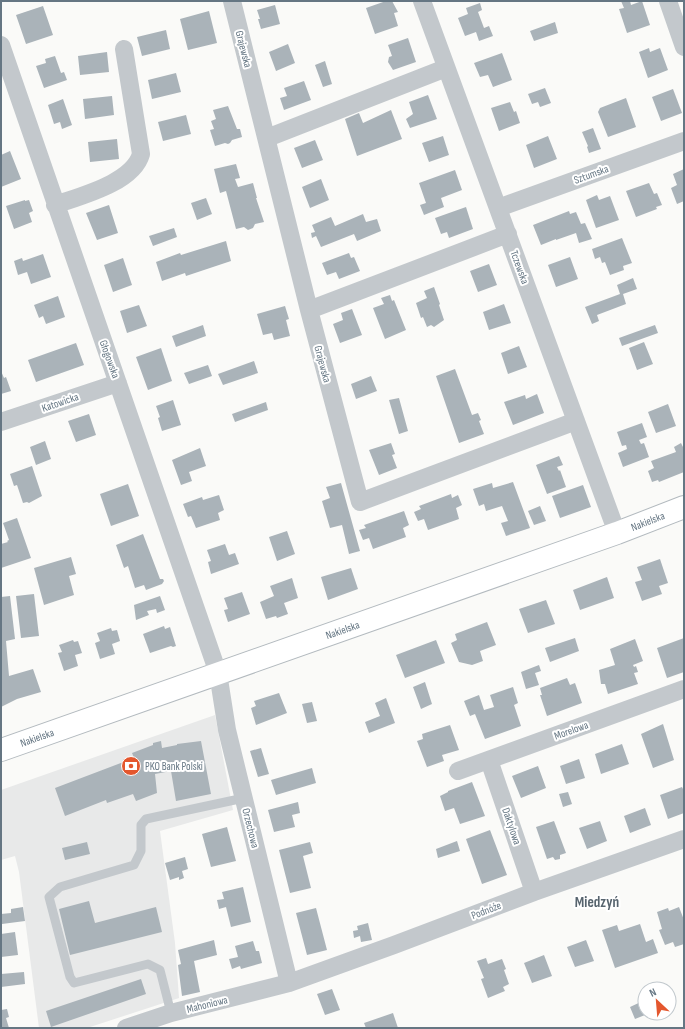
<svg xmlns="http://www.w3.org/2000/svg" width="685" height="1029" font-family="'Sofia Sans Condensed',sans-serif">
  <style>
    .built { fill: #e8e9e9 }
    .building { fill: #aab3b9 }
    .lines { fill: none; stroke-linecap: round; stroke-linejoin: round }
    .secondary-casing { stroke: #b3babf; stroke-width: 24 }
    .lane { stroke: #c3c8cc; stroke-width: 9 }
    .street { stroke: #c3c8cc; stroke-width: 18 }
    .secondary { stroke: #fff; stroke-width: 22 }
    .labels { text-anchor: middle; stroke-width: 4; stroke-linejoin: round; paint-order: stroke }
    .street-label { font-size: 11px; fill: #657683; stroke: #fff }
    .poi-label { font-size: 11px; fill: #657683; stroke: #fff; text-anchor: start }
    .district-label { font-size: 15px; font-weight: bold; fill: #57646e; stroke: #fff }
  </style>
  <rect width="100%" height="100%" fill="#fafaf8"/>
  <path class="built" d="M215,715L233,810L160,831L175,943L179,998L87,1028H39L19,872L15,856L1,860V790Z"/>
  <path class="building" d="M386,1H392L398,12L394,13L398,26L375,34L366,8Z
    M621,1H630L631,5L642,1L650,25L627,33L619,9L624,8Z
    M480,3L482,10L478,12L484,28L489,26L493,36L479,41L476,32L465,36L458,18L468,14L466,8Z
    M275,5L280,24L261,29L258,19H260L257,10Z
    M43,6L53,35L26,44L16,15Z
    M209,11L217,43L188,50L180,19Z
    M555,22L558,33L534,41L530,31Z
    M166,30L170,49L142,56L137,37Z
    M408,38L416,62L393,70L388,62L389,57L392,56L388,45Z
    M288,44L295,63L276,71L269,52Z
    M649,48L650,52L660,48L668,70L648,78L639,52Z
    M107,52L109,72L80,75L78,56Z
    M502,53L512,80L493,87L488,75L480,77L474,63Z
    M55,56L61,73L64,72L67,80L44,88L36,66L46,63L45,59Z
    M325,61L332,84L323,87L315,65Z
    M176,73L181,92L152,99L148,80Z
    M304,81L311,100L284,110L280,98L287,96L284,88Z
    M545,88L551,103L540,107L538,102L532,104L528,94Z
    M673,89L682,113L661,121L652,97Z
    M428,95L437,119L410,128L406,119L413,114L409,102Z
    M112,96L114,115L85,119L83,99Z
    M626,98L636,127L608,137L598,112L600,108Z
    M63,99L72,125L62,129L60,122L54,124L48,105Z
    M510,102L514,112L516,111L520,123L499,131L491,108Z
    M228,106L237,129H240L242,137L232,140L230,143L228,144L225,143L215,146L210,130L214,129L211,121L216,119L213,110Z
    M391,110L402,139L357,156L345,119L359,113L363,123Z
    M186,115L191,134L163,141L158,122Z
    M593,128L601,149L589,153L587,147L588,146L582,132Z
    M443,136L449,155L429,162L422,143Z
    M548,136L557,159L534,168L526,145Z
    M117,139L119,159L90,162L88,142Z
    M315,140L323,160L302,168L294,148Z
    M10,151L21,179L1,187V155Z
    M236,164L240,178L235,179L238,187L253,183L257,198H256L264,222L255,224L253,228L248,230L244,227L236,229L226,191L220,193L214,169Z
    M684,169V201L677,204L671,188L677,185L673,174Z
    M455,170L462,190L441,198L444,207L424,215L420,205L426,203L419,183Z
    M321,179L329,200L310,208L302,187Z
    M649,183L654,194L657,193L662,205L656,207L657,209L636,217L626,191Z
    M597,195L599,200L610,196L619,220L596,228L586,200Z
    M206,198L212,214L197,220L191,203Z
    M25,200V201L29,200L33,211L29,213L32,222L14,229L6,206Z
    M109,205L118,233L97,240L86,213Z
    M466,207L473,229L449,238L447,232L441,234L435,218Z
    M569,211L570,214L576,212L581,224L585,223L592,239L579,243L576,233L556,240V239L541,245L533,225Z
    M363,214L366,222L377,219L381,231L357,241L354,234L321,247L316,236L312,238L311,233L315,232L312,225L331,217L335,226Z
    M174,228L177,237L153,246L149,236Z
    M622,238L632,263L623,266L624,270L610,275L605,262L602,263L600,257L595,259L592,249Z
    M226,241L231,261L186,276L185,273L162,281L156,262L180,253L181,255Z
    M349,253L351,258L354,257L360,271L339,279L336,272L327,275L322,263Z
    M43,254L51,277L31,284L27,272L18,275L14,261L22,258L23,261Z
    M570,257L578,279L556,287L548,265Z
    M123,258L132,285L113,292L104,265Z
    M489,264L497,285L478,292L470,271Z
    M633,278L637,289L623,294L626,304L597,315L599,321L592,324L585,307L620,294L617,285Z
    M434,287L440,304L439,305L444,320L434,327L431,325L427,327L423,317L421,318L416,303L427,298L424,291Z
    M390,295L392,301L394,300L406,330L385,339L373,308L384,304L381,298Z
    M58,296L65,317L46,324L43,316L39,318L34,305Z
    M504,304L511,323L489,330L483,312Z
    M139,305L147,326L127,333L120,311Z
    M285,306L289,319L286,320L290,336L274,340L272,333L263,335L257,314Z
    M352,309L362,335L340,343L333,324L343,320L341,313Z
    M203,325L206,336L176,347L172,336Z
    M655,325L658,333L622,346L619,338Z
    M644,342L653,364L637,370L629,348Z
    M76,343L84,365L36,382L28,360Z
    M519,346L527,367L508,374L501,353Z
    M161,348L172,381L148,390L136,357Z
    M254,361L258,373L223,385L218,374Z
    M208,365L212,376L189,384L184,373Z
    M455,369L472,415L478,413L481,420L479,421L484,434L459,443L436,376Z
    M1,371L4,378L6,377L11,391L1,394Z
    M371,376L377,391L356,399L351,384Z
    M537,394L544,413L513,425L504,402L525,395L526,399Z
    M399,398L408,431L399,434L389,400Z
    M173,400L181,425L162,431L158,418L160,417L156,406Z
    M266,402L268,410L235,422L232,414Z
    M668,404L676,426L656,433L648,412Z
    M89,414L96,435L76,442L68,421Z
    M642,423L647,437L639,440L641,444L644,443L649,457L623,467L618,453L627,449L626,445L622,446L617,432Z
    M45,441L51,459L36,465L30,447Z
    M391,443L395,454L392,455L397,468L379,475L369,450Z
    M681,443L684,449V472L659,482L658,480L652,482L648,471L654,468L651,461L676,452L674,447Z
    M200,448L206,466L189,472L192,481L181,485L172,460Z
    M559,456L563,465L557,467L559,471L560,470L566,487L547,494L536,465Z
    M32,466L42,496L29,503L27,502L23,503L17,485L14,486L10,474Z
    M513,482L530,528L506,536L501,523L508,521L502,506L486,511L484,504L479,506L473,489L492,483L493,488Z
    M341,483L360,551L349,554L342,525L330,528L322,501L330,498L326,487Z
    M128,484L139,516L111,526L100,494Z
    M583,485L591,507L560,518L552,496Z
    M451,494L452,498L458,495L462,505L456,508L459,519L428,530L424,519L418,521L414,512L421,509L419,506Z
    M219,495L224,510L218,513L220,520L196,528L191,516L188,517L183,504L202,497L203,500Z
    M540,506L546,521L534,525L528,511Z
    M404,511L409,525L403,528L406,537L373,549L369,538L363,540L359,530L366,528L364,525Z
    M17,518L31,558L1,568V544L8,542L7,541L9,540L3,523Z
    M287,531L295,554L277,561L269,537Z
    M143,534L160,579H163L164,581L162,584L146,590L144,585L135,588L128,566L124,568L116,545Z
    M225,544L229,555L235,553L239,564L211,574L208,562L211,561L207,550Z
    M71,557L76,574L69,576L74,595L44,605L34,568Z
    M660,559L668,583L659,586L662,594L642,601L635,582L642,580L637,567Z
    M351,568L358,589L328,600L321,577Z
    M607,577L614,598L580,610L573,590Z
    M292,578L298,598L284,603L288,614L277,618L276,616L266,619L260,602L274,596L270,586Z
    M242,592L250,614L228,622L224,610L228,609L224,598Z
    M34,594L39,636L21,638L16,596Z
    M10,596L15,639L6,641L9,676L33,669L41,692L17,699L1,707V597Z
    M160,596L165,610L157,613L156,609L147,611L149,615L136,620L134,605Z
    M546,600L555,624L528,633L519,609Z
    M487,622L496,645L480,651L483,661L472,665L459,662L451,643L457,640L455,634Z
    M164,626L165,629L170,627L176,646L173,647L171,646L150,653L143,634Z
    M111,628L112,631L117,630L120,641L112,644L115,654L100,659L95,643L100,641L97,633Z
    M575,638L579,651L550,662L545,648Z
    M684,638V672L667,678L657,648Z
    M635,639L643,661L633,665L634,667L636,666L638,672L634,673L638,684L608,694L605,684H601L599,670L615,665L610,649Z
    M73,640L74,642L78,641L82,653L75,655L78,666L64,671L58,653L62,652L59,645Z
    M436,640L445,663L405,678L396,655Z
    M539,665L541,671L535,673L539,685L526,689L521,672Z
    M567,678L570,685L575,683L582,703L547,716L540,695H542L540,688Z
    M425,682L432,704L421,709L413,687Z
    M513,687L518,703L514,705L521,726L485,739L475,714L470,716L464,701L479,695L484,710L494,707L490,695Z
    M279,693L287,713L256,725L251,708L256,706L254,701Z
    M386,698L395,723L369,733L365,722L380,716L375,703Z
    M312,702L317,721L307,723L302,704Z
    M663,724L674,760L653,768L641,734Z
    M450,725L459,750L442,755L444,761L427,767L417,741L423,739L422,734Z
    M161,741L162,748L177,745V744L201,741L211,794L176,801L171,771L155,774L157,793L136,801L133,794L107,803L106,800L65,816L55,788L134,758L132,753L153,745V743Z
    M622,744L629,764L601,774L595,754Z
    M261,748L269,774L258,777L250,751Z
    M579,759L585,778L566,784L560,766Z
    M538,766L546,788L521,798L512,776Z
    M312,768L316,783L276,795L271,780Z
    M472,782L485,816L460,824L454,808L445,811L440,796L448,792V791Z
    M682,787L684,791V813L668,819L660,795Z
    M568,792L572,804L563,807L559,794Z
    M298,802L300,813L292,815L295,827L274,832L268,810Z
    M645,808L651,825L630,833L624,816Z
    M554,821L566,853L560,855V859L555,860L553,857L547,859L536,827Z
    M600,821L607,841L587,849L579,828Z
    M227,827L236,861L211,867L202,834Z
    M490,830L507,875L482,884L466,839Z
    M457,841L460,851L438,858L436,849Z
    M87,842L90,854L65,860L62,848Z
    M310,842L313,853L303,856L311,888L290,893L279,850Z
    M185,857L188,869L182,871L184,878L179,880V877L170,880L165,863Z
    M243,887L251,922L231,927L226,907L219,909L217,900L224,899L222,892Z
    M89,901L95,923L156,907L162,932L70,955L59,909Z
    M23,907L25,921L2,924L1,914L11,913V909Z
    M679,907L684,920V944L675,947L673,942L665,945L659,930L662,929L657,912L668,908L669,911Z
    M316,908L327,950L307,955L296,913Z
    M368,923L372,940L361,942L360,936L354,938L353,931L358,930L357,926Z
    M640,924L646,942L653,939L658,953L615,968L602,930L617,925L619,931Z
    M15,932L18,955L1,957V934Z
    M214,940L217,955L194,961L200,992L182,996L178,965L181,964L178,950Z
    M586,940L594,961L575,967L567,947Z
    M253,941L256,951H259L262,963L241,969L240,966L232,969L229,959L238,957L235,946Z
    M544,955L552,976L532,983L524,963Z
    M486,958L488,964L502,959L506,969L504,970L509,984L503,987L505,991L488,998L481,979L484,978L477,961Z
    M24,972L25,984L1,987V974Z
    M141,979L146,994L51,1027L46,1011Z
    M332,989L340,1010L325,1015L317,994Z
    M645,1000V1013H650L635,1019L630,1007Z
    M7,1009L9,1017L6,1018L9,1028H1V1010Z
    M393,1013L398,1028H366L364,1023Z"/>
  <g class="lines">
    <g class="secondary-casing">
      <g id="secondary">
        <path id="s1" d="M1,750L617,533L684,507"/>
      </g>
    </g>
    <path class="lane" d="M171,1013L160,970L148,964L74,983L70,977L49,897L60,887L134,865L141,851V825L146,819L244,798"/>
    <path class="street" d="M232,1L309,310L360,502L576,421
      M422,1L617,533
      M668,1L684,47
      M1,45L218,673L227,730L289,983
      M267,138L446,68
      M55,205C80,196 133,183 141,154L124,49
      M498,208L684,141
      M309,310L508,234
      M1,422L118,383
      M489,760L534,892
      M458,771L684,689
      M126,1028L171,1013L289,983L394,945L534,892L684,839"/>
    <use href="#secondary" class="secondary"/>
  </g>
  <defs>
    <g id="bank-disc" transform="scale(1)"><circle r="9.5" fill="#e4572e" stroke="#fff"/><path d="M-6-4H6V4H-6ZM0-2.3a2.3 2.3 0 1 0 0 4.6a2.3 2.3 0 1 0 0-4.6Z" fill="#fff"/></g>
  </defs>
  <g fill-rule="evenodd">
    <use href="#bank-disc" x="131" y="766"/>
  </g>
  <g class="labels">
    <g class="street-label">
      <text transform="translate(244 49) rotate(76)" y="4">Grajewska</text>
      <text transform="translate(591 174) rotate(-20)" y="4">Sztumska</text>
      <text transform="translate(520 267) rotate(70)" y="4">Tczewska</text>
      <text transform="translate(110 359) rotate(70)" y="4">Głogowska</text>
      <text transform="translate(323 364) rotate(75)" y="4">Grajewska</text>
      <text transform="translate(60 402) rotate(-19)" y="4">Katowicka</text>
      <text dy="4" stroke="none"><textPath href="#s1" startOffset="686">Nakielska</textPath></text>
      <text dy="4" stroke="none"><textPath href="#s1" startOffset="362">Nakielska</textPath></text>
      <text transform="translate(571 730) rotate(-20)" y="4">Morelowa</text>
      <text dy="4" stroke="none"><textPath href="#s1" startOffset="38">Nakielska</textPath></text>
      <text transform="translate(512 826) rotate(71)" y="4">Daktylowa</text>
      <text transform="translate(251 828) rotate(76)" y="4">Orzechowa</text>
      <text transform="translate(486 910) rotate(-21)" y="4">Podnóże</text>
      <text transform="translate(207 1004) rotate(-14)" y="4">Mahoniowa</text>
    </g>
    <g class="poi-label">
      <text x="145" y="770">PKO Bank Polski</text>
    </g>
    <g class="district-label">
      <text x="597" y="907">Miedzyń</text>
    </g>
  </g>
  <rect width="685" height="1029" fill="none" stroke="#657683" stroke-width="4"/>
  <g transform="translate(657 1001) rotate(334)"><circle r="19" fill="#ffffff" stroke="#c1c8cd"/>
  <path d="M0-3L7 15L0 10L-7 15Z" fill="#e4572e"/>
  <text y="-6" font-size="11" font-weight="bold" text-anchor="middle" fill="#657683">N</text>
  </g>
</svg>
